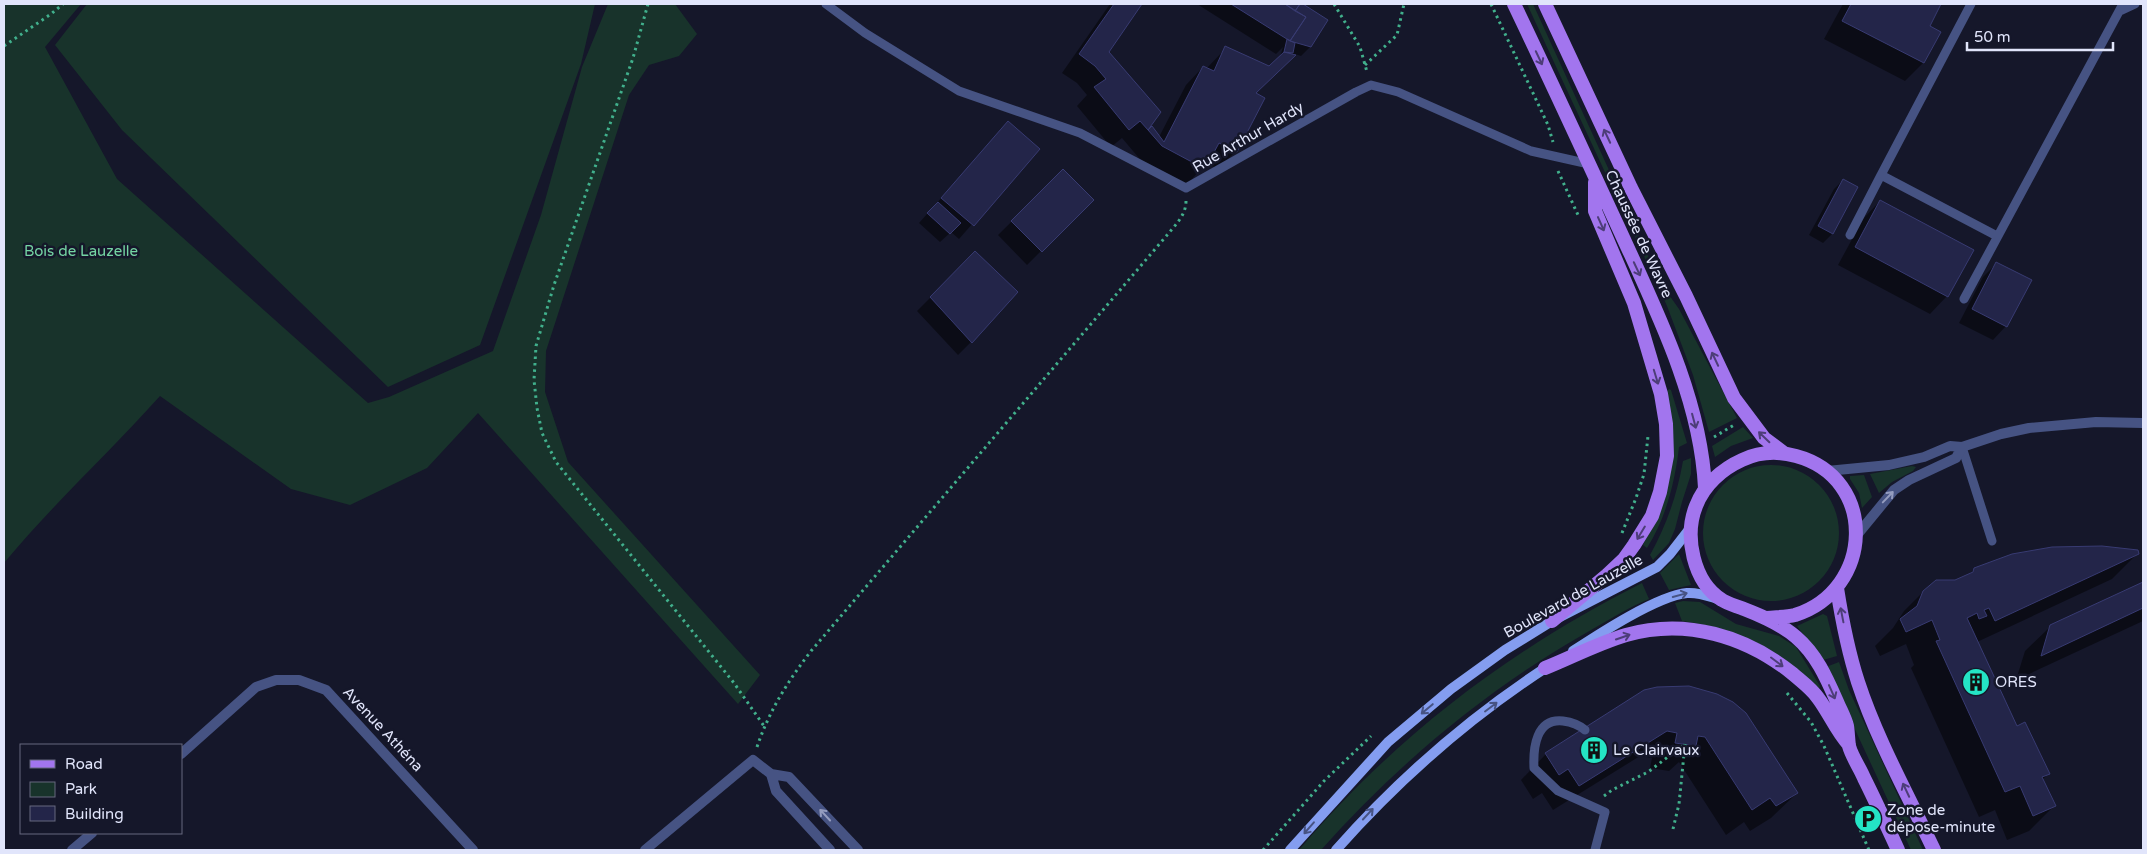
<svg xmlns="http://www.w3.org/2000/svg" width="2147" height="854" font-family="'Varela Round',sans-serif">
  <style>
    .green { fill: #18332b }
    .shadow { fill: #0007 }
    .building { fill: #232549; stroke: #383b72 }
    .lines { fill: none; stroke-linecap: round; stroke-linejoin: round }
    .path { stroke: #41b08c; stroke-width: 3; stroke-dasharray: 2.5 4; stroke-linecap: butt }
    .service { stroke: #465383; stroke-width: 9 }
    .minor { stroke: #465383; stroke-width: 10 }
    .secondary { stroke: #849df0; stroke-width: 10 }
    .primary { stroke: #a275ee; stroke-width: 14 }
    .oneway { stroke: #4d3d78 }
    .oneway2 { stroke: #949cbf }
    .oneway3 { stroke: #475383 }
    .labels { text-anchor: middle; stroke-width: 5; stroke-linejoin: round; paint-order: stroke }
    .street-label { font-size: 15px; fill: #e1e5fb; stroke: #15172a }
    .park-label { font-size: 15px; fill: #74d4a3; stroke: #15172a }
    .poi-label { font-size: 15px; fill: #e1e5fb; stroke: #15172a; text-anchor: start }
  </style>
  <rect width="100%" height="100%" fill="#15172a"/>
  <path class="green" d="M4,4H81L45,47L117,179L368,403L389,397L493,351L541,215L582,67L608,4H675L697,34L679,56L649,65L629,95L546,351L545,392L568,462L760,675L738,704L478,413L427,468L350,505L291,489L160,396C109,453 53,504 4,563Z
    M87,4H595L581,64L480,345L388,387L122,130L55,45Z
    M1527,4H1533L1652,264L1667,292L1679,309L1737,418L1709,432L1693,375L1667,306Z
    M1669,389L1671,390L1687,443L1679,447C1675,482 1666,518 1647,548L1643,545L1661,506L1666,392Z
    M1743,427L1753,438L1731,446L1715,457L1712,446Z
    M1691,458V474L1682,502L1675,529L1669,543L1653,560L1650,555C1667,524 1677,495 1683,461Z
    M1703 533a68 68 0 1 1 136 0a68 68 0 1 1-136 0Z
    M1912,466L1916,467L1913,471L1892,482L1879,493L1870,474Z
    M1864,475L1872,497L1862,508L1859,493L1850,479V476Z
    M1679,554L1691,585L1669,590L1660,573Z
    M1642,583L1649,599C1625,609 1602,624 1579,637C1482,693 1396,766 1321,850H1299C1396,736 1508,651 1642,583Z
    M1683,601L1700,602L1736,624L1779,636L1796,647L1820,686L1819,689C1806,679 1796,667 1783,658C1753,637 1718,626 1682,621L1675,603Z
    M1823,614L1827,616L1837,656L1823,660L1797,626Z
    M1839,662L1849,690L1923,850H1911L1826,667Z"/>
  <path class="shadow" d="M1110,4H1141L1107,52L1150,125L1159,137L1186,85L1203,67L1206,69L1226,48L1269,68L1280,57L1283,47L1276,54L1197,4H1301L1326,21L1310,47L1301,56L1295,54L1254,94L1236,151L1218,169L1206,163L1186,186L1144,164L1122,138L1111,147L1077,106L1087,95L1077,83L1062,73Z
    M1843,4H1940L1928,27L1939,32L1923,63L1905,81L1824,39Z
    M1008,123L1038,149L959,239L951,232L940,242L919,223Z
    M1063,171L1092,200L1027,265L998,235Z
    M1843,180L1832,234L1823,243L1809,235L1834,189Z
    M1880,201L1947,296L1930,314L1838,265L1863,219Z
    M975,253L971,342L958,355L917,311Z
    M1997,263L2006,326L1993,340L1959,323L1983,277Z
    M2138,553L2112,579L1977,642L2017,728L2048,774L2042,780L2054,806L2029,831L2007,840L1995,810L1979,817L1911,668L1914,665L1906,644L1880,656L1875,646L1893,628L1904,611L1930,585L1936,582L1956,581L1968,575L1975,569Z
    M2143,584V621L2016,680L2025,651L2051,626Z
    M1674,687L1704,690L1717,695L1797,793L1771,818L1750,831L1744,822L1726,835L1679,762L1669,771L1650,768L1652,758L1640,756L1553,810L1542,793L1533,799L1521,780L1546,754Z"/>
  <path class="building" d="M1114,4H1142L1109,52L1161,112L1148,130L1140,121L1129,130L1094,87L1106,79L1095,66L1079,54Z
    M1231,4H1285L1306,17L1290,41Z
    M1285,4H1300L1295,11Z
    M1300,4H1303L1328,20L1311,47L1290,41L1306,17L1295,11Z
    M1851,4H1941L1930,26L1941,32L1924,63L1842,21Z
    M1287,39L1295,43L1293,53L1284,52Z
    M1225,46L1269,66L1284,52L1296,55L1256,93L1265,98L1237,152L1219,143L1205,169L1162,146L1148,130L1152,126L1164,142L1203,66L1214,71Z
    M1008,121L1040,149L974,226L941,198Z
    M1063,169L1094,200L1042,252L1011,221Z
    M1843,179L1858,187L1833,234L1818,226Z
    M1880,200L1974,250L1948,297L1855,247Z
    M938,202L961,223L950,234L927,213Z
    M975,251L1018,292L972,343L930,297Z
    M1996,262L2032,280L2007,327L1972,309Z
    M2102,546L2138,550L2139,554L1995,621L1989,608L1984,610L1987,616L1979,619L1977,613L1967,618L2017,726L2025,722L2050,774L2042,777L2056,806L2033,816L2020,786L2005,792L1936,641L1940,640L1932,620L1906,632L1900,619L1917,606L1923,591L1936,580H1955L1973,572L1974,568L2012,554L2052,547Z
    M2143,582V608L2041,656L2050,625Z
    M1689,686L1717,694L1733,702L1746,713L1798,793L1776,806L1770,798L1752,810L1705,737L1698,736L1696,746L1675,743L1677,733L1667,731L1579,786L1568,769L1559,775L1545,753L1644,690L1657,687Z"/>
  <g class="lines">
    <path class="path" d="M648,4L633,58L554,285L536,346L534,380L537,408L542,433L556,462L734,683L764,726
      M1334,4L1360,47L1367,72
      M1491,4L1548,125L1553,142
      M4,46L51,14L63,4
      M1365,65L1397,35L1404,4
      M1558,171L1578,215
      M1714,437L1734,425
      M1622,533L1636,498L1644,474L1648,436
      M1787,693L1811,722L1824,746L1869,850
      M757,747C769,711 788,681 811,651L1168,234C1176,224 1186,215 1186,201
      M1604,796L1612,790L1648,772L1685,744
      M1673,829L1679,804L1685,744
      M1263,850L1324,781L1371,736"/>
    <path class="service" d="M826,4L865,33L959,91L1080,133L1186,188L1356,92L1371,85L1398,92L1531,151L1589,164
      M1971,4L1881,175L1997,236
      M2120,11L2135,4
      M1850,235L1881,175
      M1964,299L2123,4
      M1962,447L1992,541
      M1585,730C1578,724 1571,722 1563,721C1536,718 1533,748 1534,768L1558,791L1605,812L1595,850"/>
    <path class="minor" d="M1827,471L1889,465L1924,457L1950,446L1962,447L2001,434L2029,428L2096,422L2143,423
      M1857,535L1894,490L1909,480L1956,458L1962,447
      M181,754L256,687L276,680H299L326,690L473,850
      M771,774L776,791L830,850
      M72,850L92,833
      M645,850L753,760L771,774L789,777L858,850"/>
    <path class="secondary" d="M1573,651C1599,634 1657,596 1687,593C1698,592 1708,596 1718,599
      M1290,850L1388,742L1451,689L1505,650L1552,621L1657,567L1670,554L1691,527
      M1336,850C1398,780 1471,716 1550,665"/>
    <path class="primary" d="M1514,4C1550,79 1585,155 1620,231C1656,310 1701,399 1705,488
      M1545,4L1631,188L1686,296L1734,398L1764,438L1784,453
      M1837,588C1842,620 1848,651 1858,682C1877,740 1908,795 1934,850
      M1767,618C1776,617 1787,617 1795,615C1874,590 1878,478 1796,456C1778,451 1759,452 1742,460C1722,469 1704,485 1696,506C1684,536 1693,582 1722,600C1728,604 1737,606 1744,609C1762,616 1781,624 1796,637C1817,655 1827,679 1838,704C1841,711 1845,718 1847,726C1848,732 1848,739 1849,746C1852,757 1860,768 1864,778C1876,802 1887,826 1898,850
      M1552,621L1607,575L1624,559L1634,545L1652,516L1660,492L1667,456L1666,424L1661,394L1634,303L1595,211V182
      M1545,668C1572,657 1599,643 1626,635C1686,618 1746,636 1793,674C1801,681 1812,689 1818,698C1830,714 1835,729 1849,745"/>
  </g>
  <defs><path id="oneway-shaft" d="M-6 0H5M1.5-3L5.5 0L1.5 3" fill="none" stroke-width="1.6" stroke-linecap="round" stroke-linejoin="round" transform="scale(1.25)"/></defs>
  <g class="oneway">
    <use href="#oneway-shaft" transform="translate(1539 58) rotate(65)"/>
    <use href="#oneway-shaft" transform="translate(1607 136) rotate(-115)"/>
    <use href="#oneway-shaft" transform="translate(1601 224) rotate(66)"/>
    <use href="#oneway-shaft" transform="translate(1637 269) rotate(65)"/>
    <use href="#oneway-shaft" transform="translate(1715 359) rotate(-115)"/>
    <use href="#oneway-shaft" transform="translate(1656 377) rotate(73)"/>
    <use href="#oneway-shaft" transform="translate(1694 421) rotate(75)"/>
    <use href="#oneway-shaft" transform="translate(1764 437) rotate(-136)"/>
    <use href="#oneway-shaft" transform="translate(1641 533) rotate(121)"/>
    <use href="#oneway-shaft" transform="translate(1842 615) rotate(-101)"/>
    <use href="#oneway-shaft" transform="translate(1623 637) rotate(-19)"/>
    <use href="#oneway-shaft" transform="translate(1777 662) rotate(37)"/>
    <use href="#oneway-shaft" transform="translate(1832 692) rotate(66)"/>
    <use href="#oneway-shaft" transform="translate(1906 790) rotate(-115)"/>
  </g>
  <g class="oneway2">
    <use href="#oneway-shaft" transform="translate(1888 497) rotate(-46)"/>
    <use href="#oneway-shaft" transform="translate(825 815) rotate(-133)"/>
  </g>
  <g class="oneway3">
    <use href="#oneway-shaft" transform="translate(1680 595) rotate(-15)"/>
    <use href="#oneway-shaft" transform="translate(1491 707) rotate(-37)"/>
    <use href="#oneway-shaft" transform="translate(1427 709) rotate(140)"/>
    <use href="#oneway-shaft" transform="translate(1368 814) rotate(-47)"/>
    <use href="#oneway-shaft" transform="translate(1309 828) rotate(131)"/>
  </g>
  <defs>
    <g id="building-disc" transform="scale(1.4375)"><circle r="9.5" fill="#24e4c5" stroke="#15172a"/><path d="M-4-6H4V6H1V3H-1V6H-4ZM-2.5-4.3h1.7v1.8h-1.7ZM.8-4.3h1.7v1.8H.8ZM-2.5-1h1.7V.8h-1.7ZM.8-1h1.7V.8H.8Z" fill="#111"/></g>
    <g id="parking-disc" transform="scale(1.4375)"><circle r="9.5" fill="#24e4c5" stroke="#15172a"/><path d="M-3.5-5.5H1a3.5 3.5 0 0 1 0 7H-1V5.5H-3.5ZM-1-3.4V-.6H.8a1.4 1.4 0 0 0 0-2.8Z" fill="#111"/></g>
  </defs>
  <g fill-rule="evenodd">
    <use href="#building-disc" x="1976" y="682"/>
    <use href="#building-disc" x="1594" y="750"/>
    <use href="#parking-disc" x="1868" y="819"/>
  </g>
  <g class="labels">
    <g class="street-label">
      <text transform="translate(1248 137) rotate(-30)" y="5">Rue Arthur Hardy</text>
      <text transform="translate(1639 234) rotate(65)" y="5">Chaussée de Wavre</text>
      <text transform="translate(1573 596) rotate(-29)" y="5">Boulevard de Lauzelle</text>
      <text transform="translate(383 729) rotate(47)" y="5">Avenue Athéna</text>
    </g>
    <g class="park-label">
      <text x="81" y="256">Bois de Lauzelle</text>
    </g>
    <g class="poi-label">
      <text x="1995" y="687">ORES</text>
      <text x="1613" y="755">Le Clairvaux</text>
      <text x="1887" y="815">Zone de<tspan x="1887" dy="17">dépose-minute</tspan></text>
    </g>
  </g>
  <rect width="2147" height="854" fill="none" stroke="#e1e5fb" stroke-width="10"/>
  <rect x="20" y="744" width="162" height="90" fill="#15172a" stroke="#67697e"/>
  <rect x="30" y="760" width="25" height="8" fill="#a275ee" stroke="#67697e"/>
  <text x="65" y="769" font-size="15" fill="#e1e5fb">Road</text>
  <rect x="30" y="782" width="25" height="15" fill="#18332b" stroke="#67697e"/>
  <text x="65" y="794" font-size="15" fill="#e1e5fb">Park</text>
  <rect x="30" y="806" width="25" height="15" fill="#232549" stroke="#67697e"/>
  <text x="65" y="819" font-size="15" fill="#e1e5fb">Building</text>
  <path d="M1967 42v8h146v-8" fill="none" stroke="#e1e5fb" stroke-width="2.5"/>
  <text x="1974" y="42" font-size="15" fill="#e1e5fb" stroke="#15172a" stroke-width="4" paint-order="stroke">50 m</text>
</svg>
